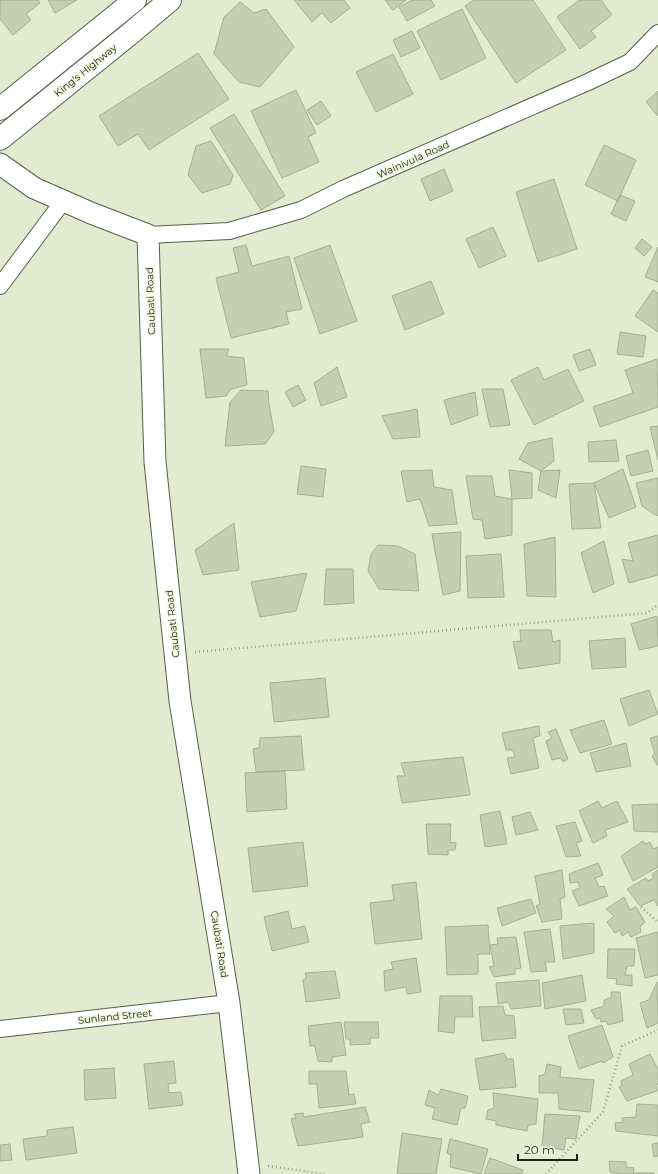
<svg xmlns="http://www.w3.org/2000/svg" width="658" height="1174" font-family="Montserrat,sans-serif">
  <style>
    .building { fill: #c6cdb4; stroke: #a6ad94 }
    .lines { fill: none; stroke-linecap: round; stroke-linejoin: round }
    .minor-casing { stroke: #595f49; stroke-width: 18 }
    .tertiary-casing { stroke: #595f49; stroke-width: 23 }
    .trunk-casing { stroke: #595f49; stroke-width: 24 }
    .path { stroke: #989e8b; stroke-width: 2.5; stroke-dasharray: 1 3; stroke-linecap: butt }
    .minor { stroke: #fff; stroke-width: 16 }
    .tertiary { stroke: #fff; stroke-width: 21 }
    .trunk { stroke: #fff; stroke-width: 22 }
    .labels { text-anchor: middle; stroke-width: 3; stroke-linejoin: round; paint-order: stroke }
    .street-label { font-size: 10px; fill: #1d1f16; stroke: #eff7dd }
  </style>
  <rect width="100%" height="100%" fill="#e2ead0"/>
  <path class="building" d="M0,0H38L40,3L26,14L31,20L13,35L0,19Z
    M48,0H77L55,13Z
    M294,0H344L350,8L331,23L322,13L312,22Z
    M385,0H406L393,10Z
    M412,0H431L435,6L407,21L399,7Z
    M474,0H533L566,50L516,83L465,6Z
    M579,0H601L612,15L591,31L596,37L580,49L557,17Z
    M240,2L254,13L266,9L294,47L260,87L239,82L214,54L224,17Z
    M462,9L486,58L441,80L417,31Z
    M412,31L420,48L401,57L393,40Z
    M198,53L229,99L149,150L138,134L118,146L99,116Z
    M393,54L413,94L376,112L356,72Z
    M296,90L316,133L308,137L319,162L282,178L251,111Z
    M658,91V116L646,102Z
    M321,101L331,116L317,125L307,110Z
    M234,114L285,196L261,210L210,128Z
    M211,141L233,175L230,184L202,193L188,175L196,146Z
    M604,145L636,160L618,201L585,185Z
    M444,169L453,191L430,201L421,179Z
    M554,179L577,249L538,262L516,192Z
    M620,195L635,201L626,221L611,214Z
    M493,227L506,256L479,268L466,239Z
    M642,239L652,247L644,256L635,248Z
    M246,245L252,266L289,256L302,309L286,312L289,324L231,338L216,278L239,272L233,248Z
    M330,245L357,321L320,334L294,258Z
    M658,247V282L645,277Z
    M431,281L444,314L405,330L392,296Z
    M653,290L658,293V332L635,316Z
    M620,332L646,336L643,357L617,354Z
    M200,349H229L226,356L244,358L247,385L231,389L226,396L206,398Z
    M590,349L596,365L579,371L573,355Z
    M657,359L658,407L600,427L593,407L633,393L625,370Z
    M337,367L347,397L321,406L314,383Z
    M538,367L544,380L568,369L584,401L534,425L511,380Z
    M298,385L306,400L293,407L285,392Z
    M482,389H503L510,425L490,427Z
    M241,390L268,391L269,404L274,432L265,444L225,446L230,402Z
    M475,392L478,415L451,425L444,400Z
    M417,409L420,437L393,439L382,416Z
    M658,426V460L650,427Z
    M552,438L554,461L541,471L519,459L528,443Z
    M616,440L619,461L589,462L588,442Z
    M648,450L653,471L631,476L626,456Z
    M301,466L326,469L323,497L297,494Z
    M623,469L636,507L609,518L594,483Z
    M432,470L434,487L452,490L457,524L429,526L420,499L407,502L401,471Z
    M509,470L532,473V498L512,499Z
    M560,470L556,498L538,490L541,471Z
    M466,476H492L495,496L512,499V535L485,539L482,520L473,519Z
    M658,478V515L657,516L642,506L636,483Z
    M594,483L601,528L572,529L569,484Z
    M234,523L239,570L203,575L195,550Z
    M461,532L460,591L443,595L432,534Z
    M658,535V575L629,583L622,559L633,561L628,543Z
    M555,537L556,597L527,596L524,544Z
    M604,541L614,584L593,593L581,553Z
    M378,545L398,546L415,554L419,591L379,589L368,571L371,554Z
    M501,554L504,597L468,598L466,556Z
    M326,569H353L354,603L324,605Z
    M307,573L296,611L260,617L251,582Z
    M657,616L658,646L639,650L631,624Z
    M520,630H551L553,642L560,640V663L519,669L513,642L521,641Z
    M625,638L626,667L592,669L589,641Z
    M325,678L329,717L274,722L270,683Z
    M649,690L658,714L629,726L620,699Z
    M604,720L612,744L580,753L570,730Z
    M539,726L540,736L533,738L539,768L511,774L507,758L515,757L513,750H506L502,733Z
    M556,729L568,759L563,762L561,758L552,760L546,741L552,738L548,732Z
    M301,736L304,770L256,772L253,749L259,748L260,738Z
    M658,736V765H657L652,756L655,754L650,738Z
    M626,743L631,766L596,772L590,753Z
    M463,757L470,795L402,803L397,776H405L401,763Z
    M285,771L287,809L247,812L245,773Z
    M598,801L602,808L617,801L628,822L605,830L607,836L593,843L579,811Z
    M658,804V832L634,831L632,805Z
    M500,811L507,844L485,847L480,815Z
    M530,812L538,830L516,835L512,817Z
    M575,822L582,841L576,843L581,856L566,857L556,826Z
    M426,824H451L450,842L456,843L455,850H448V855L428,854Z
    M643,841L645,844L650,842L653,849L658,847V867L633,881L621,856Z
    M303,842L308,886L253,892L248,848Z
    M598,863L603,875L595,878L599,887L604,886L608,896L579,906L572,891L580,888L578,882L570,883L569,874Z
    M562,870L565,897L560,899L562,919L542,922L536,906L540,904L535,876Z
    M658,870V906L654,900L640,906L627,889L646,878L648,881L654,878L652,874Z
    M416,882L422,939L375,944L370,903L394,900L392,885Z
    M624,897L630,910L636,907L645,922L640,927L641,932L631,937L628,932L622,936L620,930L615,933L607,922L614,916L606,909Z
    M531,899L536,913L502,926L497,908Z
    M288,911L292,929L305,926L309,942L272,951L264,917Z
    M594,923V953L563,959L560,926Z
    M488,925L490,954H478V974L447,975L445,927Z
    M550,929L555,962H545L547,971L531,972L524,932Z
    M658,932V975L645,978L636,938Z
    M516,937L521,968L515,969V974L494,977L489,967L494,966L490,945L498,944L497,938Z
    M608,949H635L634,966H627L625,975H632V986L616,984L617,979L607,978Z
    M416,958L421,992L407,994L406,987L385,991L384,971L393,969L391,962Z
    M335,971L340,998L306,1002L303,980L306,978L305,973Z
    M582,975L586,1001L545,1009L542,983Z
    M539,980L541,1006L511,1009L508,1002L498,1004L496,983Z
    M657,982L658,1023L647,1028L640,1003L649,1000Z
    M611,992H620L623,1021L608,1025L606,1021L601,1022L600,1018L596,1019L591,1010L604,1006V1000L612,997Z
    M440,996H472L473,1017H455L454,1033L438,1031Z
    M503,1006L505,1015L514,1016L516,1038L482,1041L479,1007Z
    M563,1009H581L584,1023L566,1025Z
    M341,1022L346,1055L332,1057V1062L318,1061L315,1046H310L308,1026Z
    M344,1022H378L379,1038H370V1044L350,1045V1039H346Z
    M602,1025L613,1057L603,1063L602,1061L579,1069L568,1036Z
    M504,1053L507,1059H513L516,1087L480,1090L475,1059Z
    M650,1054L658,1069V1084L656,1085L657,1091L627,1101L619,1087L622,1085L621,1081L633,1075L629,1064Z
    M174,1061L176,1083L168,1084L169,1093L181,1092L183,1105L149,1109L144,1064Z
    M547,1064L561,1067L560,1077L594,1080L590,1112L559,1109L558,1093H539V1076L545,1074Z
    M114,1068L116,1098L85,1100L84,1070Z
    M309,1071H346L349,1095L354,1094L356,1104L319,1108L317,1084H309Z
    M441,1089L468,1096L465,1108H461L457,1125L432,1119L435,1108L425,1105L429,1090L438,1095Z
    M493,1093L538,1099L536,1124L528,1125L527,1131L496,1125V1121L486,1119L488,1110L494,1108Z
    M637,1104L658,1105V1136L616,1131L615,1123L623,1122L622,1118L636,1117Z
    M365,1107L370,1122L361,1124L363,1137L298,1146L291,1119L296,1118L294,1114L303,1113L304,1117Z
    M545,1114L580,1116L576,1139L566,1138L564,1150L542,1146Z
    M73,1127L77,1153L26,1160L23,1139L47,1136V1130Z
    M402,1133L442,1139L436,1174H397Z
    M450,1139L488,1149L481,1174L450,1167L451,1155L447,1153Z
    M658,1143V1156L654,1157L652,1144Z
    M10,1144L12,1160L0,1161V1145Z
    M490,1158L523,1170L522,1174H484Z
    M609,1161L626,1162V1167L634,1168L633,1173H654V1174H617V1173L610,1172Z"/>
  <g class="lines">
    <g class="minor-casing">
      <path id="minor" d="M148,235L229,231L301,210L343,189L588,82L630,62L658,33
        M0,286L64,200
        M0,1029L229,1003"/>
    </g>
    <g class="tertiary-casing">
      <path id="tertiary" d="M0,164L34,188L91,213L148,235L155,462L180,701L229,1003L249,1174"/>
    </g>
    <g class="trunk-casing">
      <path id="trunk" d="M0,109L135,0
        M0,139L131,33L170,0"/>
    </g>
    <path class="path" d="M195,652L647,613L658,605
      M641,907L658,922
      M268,1166L325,1174
      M546,1174L603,1112L622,1046L658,1030"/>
    <use href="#minor" class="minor"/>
    <use href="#tertiary" class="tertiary"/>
    <use href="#trunk" class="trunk"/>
  </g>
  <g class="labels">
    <g class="street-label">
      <text transform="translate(85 70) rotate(-39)" y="4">King's Highway</text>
      <text transform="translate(413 159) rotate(-24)" y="4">Wainivula Road</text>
      <text transform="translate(150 301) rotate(-92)" y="4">Caubati Road</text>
      <text transform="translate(172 624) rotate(-96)" y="4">Caubati Road</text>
      <text transform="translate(220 944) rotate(81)" y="4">Caubati Road</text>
      <text transform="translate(115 1016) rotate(-6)" y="4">Sunland Street</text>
    </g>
  </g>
  <path d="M518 1154v6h59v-6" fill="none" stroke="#1d1f16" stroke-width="2"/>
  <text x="524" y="1154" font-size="12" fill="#1d1f16" stroke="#eff7dd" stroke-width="3" paint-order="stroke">20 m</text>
</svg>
